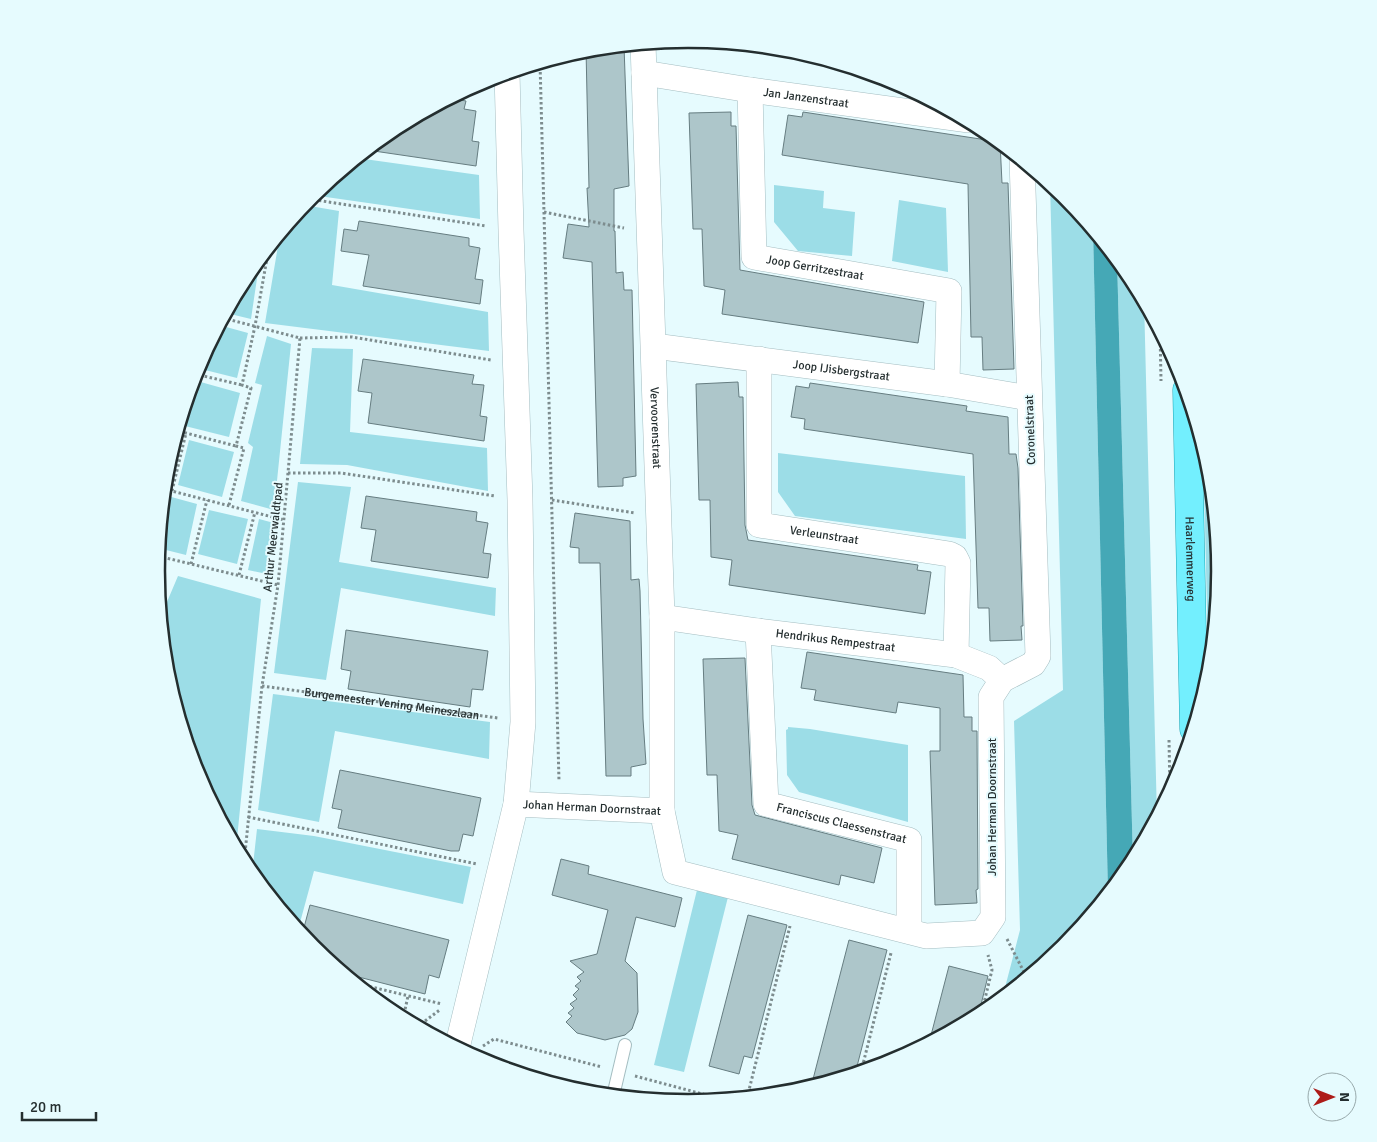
<svg xmlns="http://www.w3.org/2000/svg" width="1377" height="1142" font-family="Signika,sans-serif">
  <style>
    .green { fill: #9cdde7 }
    .water { fill: #45a8b6 }
    .building { fill: #adc6ca; stroke: #667d81 }
    .lines { fill: none; stroke-linecap: round; stroke-linejoin: round }
    .service-casing { stroke: #a4bdc1; stroke-width: 14 }
    .minor-casing { stroke: #a4bdc1; stroke-width: 26 }
    .primary-casing { stroke: #1aa5b5; stroke-width: 29 }
    .path { stroke: #7d8c8e; stroke-width: 3; stroke-dasharray: 2.5 2.5; stroke-linecap: butt }
    .service { stroke: #fff; stroke-width: 12 }
    .minor { stroke: #fff; stroke-width: 25 }
    .primary { stroke: #73effe; stroke-width: 28 }
    .labels { text-anchor: middle; stroke-width: 4; stroke-linejoin: round; paint-order: stroke }
    .street-label { font-size: 12px; fill: #242e2f; stroke: #e6fbfe }
    .rim { fill: none; stroke: #242e2f; stroke-width: 2.5 }
  </style>
  <rect width="100%" height="100%" fill="#e6fbfe"/>
  <path class="green" d="M357,158L479,175L480,219L312,195Z
    M1050,183L1065,195L1093,229L1108,894L1065,948L1002,999L1020,930L1014,721L1063,690Z
    M774,185L824,191L823,208L855,212L852,256L798,251L774,222Z
    M899,200L946,208L948,272L892,261Z
    M304,205L339,211L332,285L488,312L489,351L265,323L280,234Z
    M260,258L251,319L226,313L246,275Z
    M1117,258L1131,276L1144,299L1157,818L1133,862Z
    M219,325L248,333L237,378L197,368Z
    M267,336L291,344L274,510L241,501L253,447L248,443L262,385L255,383Z
    M312,348L353,349L350,432L487,448L488,491L347,465L300,464Z
    M197,381L240,393L229,437L185,426Z
    M189,440L234,452L222,497L178,485Z
    M1203,443L1211,467L1221,571L1211,673L1208,652Z
    M778,453L965,476L966,539L795,516L778,492Z
    M298,482L351,487L339,562L496,588L495,616L341,588L326,680L274,673Z
    M164,495L197,504L186,555L158,548Z
    M209,510L248,519L237,564L198,554Z
    M259,519L274,523L267,574L248,570Z
    M178,576L261,599L236,849L197,774L166,675L161,616Z
    M273,694L490,722L489,759L335,731L319,822L258,810Z
    M788,727L810,729L908,745V822L799,792L787,775L786,730L788,729Z
    M257,829L314,836L471,867L463,904L314,871L298,930L252,874Z
    M697,890L728,897L684,1072L654,1065Z"/>
  <path class="water" d="M1093,229L1117,258L1133,862L1108,894Z"/>
  <path class="building" d="M624,46L629,186L614,189V231H615L616,273L623,272L624,290H632L636,476L623,478V486L598,487L592,262L563,258L568,224L589,227L587,188H589L586,49Z
    M450,98L466,101L464,109L476,111L472,141L479,142L476,166L367,150L393,128Z
    M731,112V126H736L740,270L924,302L918,343L722,314L725,290L704,286L702,229H693L689,113Z
    M803,112L1000,142L1002,183H1008L1014,369L983,370L982,337H971L968,184L782,155L788,115L802,117Z
    M359,221L469,238V246L480,248L475,279L483,280L480,304L363,286L369,255L341,251L344,229L357,231Z
    M363,359L474,375L472,384L484,385L480,416L487,417L484,441L368,423L372,393L358,391Z
    M738,382L739,397H743L745,525L748,540L918,565L917,570L931,572L925,614L729,585L732,560L711,557L710,500H699L696,384Z
    M810,383L967,406L966,411L1008,417L1009,454H1016L1018,468L1023,626H1021L1022,640L990,641L989,608H978L973,454L804,429L805,419L791,417L796,386L809,388Z
    M366,496L477,512L476,521L488,523L483,553L491,554L488,578L371,561L376,530L361,528Z
    M575,513L630,521L631,580L639,579L640,591L643,719L646,764L631,767V776H606L600,563H579V548L570,547Z
    M346,630L488,651L483,690L472,689L470,707L348,689L351,671L341,669Z
    M807,652L963,675L964,717H972V731H977L978,889L976,890L977,903L935,905L930,751H940V708L898,702L896,713L814,700L816,690L801,688Z
    M745,658L752,805L755,815L882,848L874,883L841,875L839,885L732,859L738,835L719,831L717,775H707L703,659Z
    M340,770L481,798L473,836L463,834L459,851H451L338,828L342,810L332,808Z
    M561,859L589,866L588,874L682,898L675,927L636,917L625,961L637,973L638,1012L632,1029L625,1035L605,1040L577,1033L566,1022L572,1016L568,1013L574,1008L570,1004L577,999L573,995L579,989L575,986L581,981L577,977L584,972L570,961L597,954L608,910L552,895Z
    M310,905L449,940L439,978L429,975L425,994L343,973L312,947L302,935Z
    M748,915L787,925L752,1058L744,1056L739,1074L709,1066Z
    M849,940L887,950L862,1047L855,1074L811,1087Z
    M949,966L988,976L978,1017L929,1043Z"/>
  <g class="lines">
    <g class="service-casing">
      <path id="service" d="M613,1096L625,1045"/>
    </g>
    <g class="minor-casing">
      <g id="minor">
        <path id="s2" d="M643,43L662,617V811"/>
        <path id="s3" d="M644,73L750,90L969,120"/>
        <path id="s4" d="M750,90L754,257L949,291L947,384"/>
        <path id="s5" d="M654,346L947,384L1029,398"/>
        <path id="s6" d="M759,359V525L949,554L955,557L958,563L956,655"/>
        <path id="s7" d="M662,617L758,631L956,655L989,668L1002,680"/>
        <path id="s8" d="M758,631L766,804L909,840V931"/>
        <path id="s9" d="M516,804L662,811L675,872L926,936L982,933L993,917L991,697L1002,680L1033,664L1038,656L1022,159"/>
        <path d="M457,1048L516,804L523,722L520,500L511,230L507,72"/>
      </g>
    </g>
    <g class="primary-casing">
      <g id="primary">
        <path id="s10" d="M1187,390L1194,729"/>
      </g>
    </g>
    <g class="path">
      <path d="M540,62L559,781"/>
      <path d="M475,84L482,86"/>
      <path d="M309,199L486,226"/>
      <path d="M544,212L624,228"/>
      <path d="M223,318L300,338L278,585L262,686L244,863"/>
      <path d="M1160,329L1161,381"/>
      <path d="M300,338L352,337L491,360"/>
      <path d="M195,374L242,385"/>
      <path d="M181,418L178,431L236,446"/>
      <path d="M288,473H341L495,496"/>
      <path d="M164,489L284,520"/>
      <path d="M172,491L186,433"/>
      <path d="M552,500L635,513"/>
      <path d="M229,505L244,448L236,446L251,388L242,385L255,326L269,247"/>
      <path d="M158,556L278,585"/>
      <path d="M191,564L207,500"/>
      <path d="M239,575L255,512"/>
      <path id="s1" d="M262,686L498,718"/>
      <path d="M1169,740L1170,793"/>
      <path d="M248,817L477,864"/>
      <path d="M1007,939L1027,978"/>
      <path d="M355,983L442,1004"/>
      <path d="M981,1015L992,970L988,955"/>
      <path d="M403,1019L408,996"/>
      <path d="M417,1027L441,1009"/>
      <path d="M421,1029L435,1033"/>
      <path d="M483,1046L494,1039L602,1067"/>
      <path d="M861,1072L891,953"/>
      <path d="M635,1076L725,1100"/>
      <path d="M747,1098L790,926"/>
    </g>
    <use href="#service" class="service"/>
    <use href="#minor" class="minor"/>
    <use href="#primary" class="primary"/>
  </g>
  <g class="labels">
    <g class="street-label">
      <text dy="4" stroke="none"><textPath href="#s3" startOffset="164">Jan Janzenstraat</textPath></text>
      <text dy="4" stroke="none"><textPath href="#s4" startOffset="229">Joop Gerritzestraat</textPath></text>
      <text dy="4" stroke="none"><textPath href="#s5" startOffset="189">Joop IJisbergstraat</textPath></text>
      <text dy="4" stroke="none"><textPath href="#s2" startOffset="385">Vervoorenstraat</textPath></text>
      <text transform="translate(1030 430) rotate(-92)" y="4">Coronelstraat</text>
      <text dy="4" stroke="none"><textPath href="#s6" startOffset="232">Verleunstraat</textPath></text>
      <text transform="translate(273 537) rotate(-84)" y="4">Arthur Meerwaldtpad</text>
      <text dy="4" stroke="none"><textPath href="#s10" startOffset="169">Haarlemmerweg</textPath></text>
      <text dy="4" stroke="none"><textPath href="#s7" startOffset="175">Hendrikus Rempestraat</textPath></text>
      <text dy="4" stroke="none"><textPath href="#s1" startOffset="131">Burgemeester Vening Meineszlaan</textPath></text>
      <text transform="translate(992 807) rotate(-90)" y="4">Johan Herman Doornstraat</text>
      <text dy="4" stroke="none"><textPath href="#s9" startOffset="76">Johan Herman Doornstraat</textPath></text>
      <text dy="4" stroke="none"><textPath href="#s8" startOffset="251">Franciscus Claessenstraat</textPath></text>
    </g>
  </g>
  <path d="M0 0H1377V1142H0ZM165 571a523 523 0 1 1 1046 0a523 523 0 1 1-1046 0Z" fill="#e6fbfe" fill-rule="evenodd"/>
  <path class="rim" d="M165 571a523 523 0 1 1 1046 0a523 523 0 1 1-1046 0Z"/>
  <g transform="translate(1332 1097) rotate(90)"><circle r="24" fill="#e6fbfe" stroke="#98a9ab"/>
  <path d="M0-4L9 19L0 12L-9 19Z" fill="#ad1c19"/>
  <text y="-8" font-size="14" font-weight="bold" text-anchor="middle" fill="#242e2f">N</text>
  </g>
  <path d="M22 1112v8h74v-8" fill="none" stroke="#242e2f" stroke-width="2.5"/>
  <text x="30" y="1112" font-size="15" fill="#242e2f" stroke="#e6fbfe" stroke-width="4" paint-order="stroke">20 m</text>
</svg>
